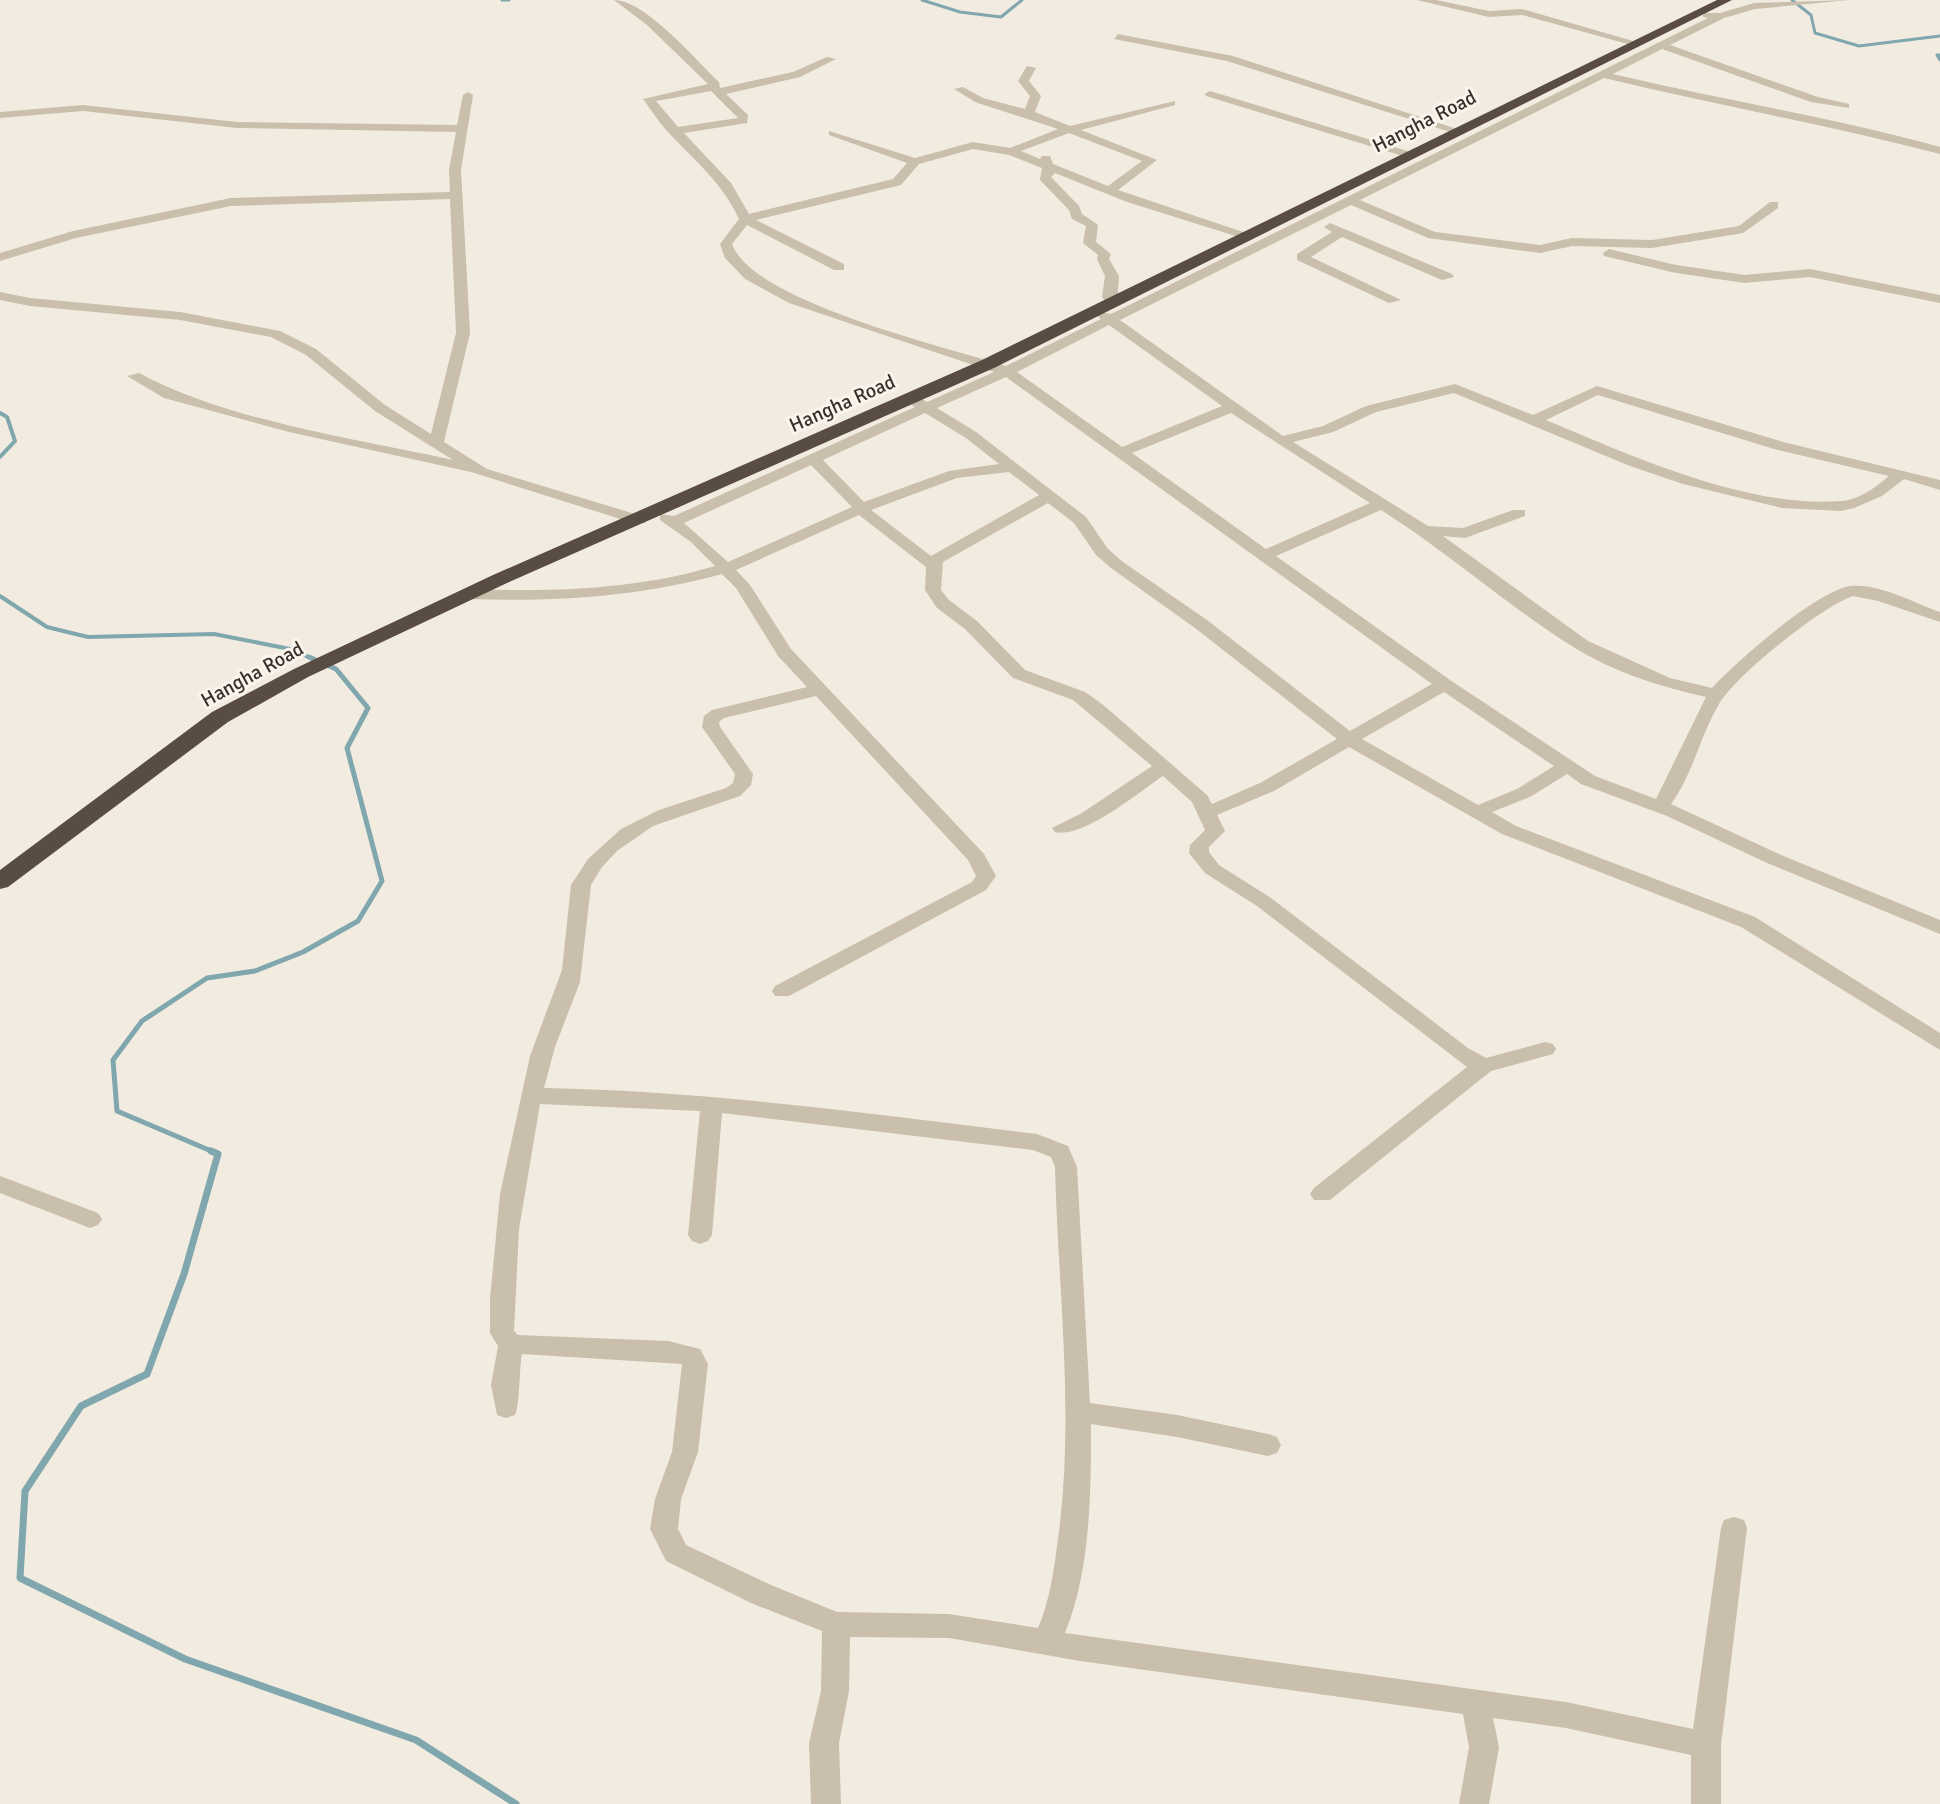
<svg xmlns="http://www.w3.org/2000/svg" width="1940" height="1804" font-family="Signika,sans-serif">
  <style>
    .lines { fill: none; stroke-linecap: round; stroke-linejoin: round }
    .stream-far3 { stroke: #80a6ae; stroke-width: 3 }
    .stream-far2 { stroke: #80a6ae; stroke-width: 4 }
    .stream-far1 { stroke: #80a6ae; stroke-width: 5 }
    .stream { stroke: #80a6ae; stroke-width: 7 }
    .minor { fill: #cabeac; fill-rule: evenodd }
    .highway { fill: #594c42; fill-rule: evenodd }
    .labels { text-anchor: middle; stroke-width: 6; stroke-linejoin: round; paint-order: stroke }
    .far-street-label { font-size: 20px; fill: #38312b; stroke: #faf5ec }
  </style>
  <rect width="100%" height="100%" fill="#f2ece0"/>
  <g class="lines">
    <path class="stream-far3" d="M502,0H509
      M922,0L960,12L1001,17L1022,0
      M1792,0L1811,15L1815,33L1859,46L1940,36
      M1940,55H1937L1940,60"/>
    <path class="stream-far2" d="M0,413L7,417L15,441L0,457
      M0,596L47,627L88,637L214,634L290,649L313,659"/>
    <path class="stream-far1" d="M216,1153L117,1111L113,1060L142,1021L207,978L255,971L303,952L358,921L382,881L347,748L368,708L336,669L309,657"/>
    <path class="stream" d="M211,1151L218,1154L184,1274L147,1374L81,1406L25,1491L20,1578L185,1659L416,1740L516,1804"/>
    <path class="minor" d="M614,0C645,0 696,60 719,82L720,88L793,72L827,57L836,59L800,77L726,94L748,115L747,123L684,133L731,183L749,214L893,179L907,163L829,135V131L915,158L973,142L1010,148L1058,129L975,102L954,89L963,87L983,98L1025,109L1030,96L1018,81L1027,66L1036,68L1029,81L1041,96L1035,112L1070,126L1175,101V105L1081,130L1157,160L1118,190L1255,236L1245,239L1127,202L1055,173L1051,177L1079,206L1082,214L1098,225L1096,242L1111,254L1109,259L1119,276L1117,304H1107L1102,297L1105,276L1097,259L1098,255L1083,243L1086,226L1072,219L1069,210L1040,180L1042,168L1009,155L973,149L919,164L901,185L756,220L844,264V270H834L747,225L732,244C753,302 946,347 1006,366L1101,319L1095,314L1097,311L1111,314L1708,18L1703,17V13H1720L1754,3L1850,0L1755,9L1724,18L1670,45L1818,97L1849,104V108L1811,102L1662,49L1613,74C1721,100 1833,117 1940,147V154C1829,125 1716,105 1604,78L1360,200L1435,232L1540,245L1572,238L1652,240L1739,226L1770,202H1778V208L1743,233L1652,248L1572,246L1540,253L1428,238L1351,205L1120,320L1283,436L1323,426L1366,406L1455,384L1533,415L1597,386L1783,442L1940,480V490L1904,479L1882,496L1854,508L1841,511L1782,508L1683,484L1630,466L1454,393L1376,412L1333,432L1293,442L1428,526L1463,528L1513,510H1525V516L1465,538L1443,536L1588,641L1670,678L1712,688C1736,662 1817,590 1851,586C1879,583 1914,603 1940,612V622L1878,601L1853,596C1821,607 1736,675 1719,704C1700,736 1693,774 1671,804L1781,855L1940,920V934L1767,863L1667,816L1581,784L1567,774L1530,797L1492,812L1516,826L1755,917L1940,1033V1050L1741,927L1502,834L1349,747L1274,791L1217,815L1225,831L1209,847V852L1219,865L1271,898L1468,1048L1486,1058L1545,1042L1553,1044L1556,1049L1553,1054L1491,1071L1330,1200H1314L1310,1194L1314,1188L1467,1067L1257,906L1205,873L1189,853L1190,845L1205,830L1192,802L1163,776C1139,792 1083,839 1055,832L1052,828L1082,813L1152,766L1073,700L1013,678L965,629L937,608L925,590L926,567L859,515L736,570L750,585L791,649L984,854L996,876L986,890L789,996H775L772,991L775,986L972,882L976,876L968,860L816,696L724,718L719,722L720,727L753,774L751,785L740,796L653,826L617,851L602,867L591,885L580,982L555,1047L544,1088C709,1091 873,1114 1037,1134L1068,1146L1077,1167L1090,1403L1177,1415L1268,1434L1277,1437L1281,1445L1277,1453L1268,1456L1177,1437L1091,1424C1091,1492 1091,1569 1065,1633L1566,1702L1693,1729L1721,1528L1724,1520L1734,1517L1744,1520L1747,1528L1721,1745V1804H1691V1755L1566,1728L1493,1718L1499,1747L1489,1804H1459L1469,1747L1463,1714L1080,1661L949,1638L850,1637L849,1691L839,1743L841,1804H811L809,1743L821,1691L822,1631L751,1603L666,1561L650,1529L655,1499L672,1452L682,1364L522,1354C519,1369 520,1405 515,1415L506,1418L497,1415L491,1385L498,1346L490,1333V1299L500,1194L530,1056L562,970L571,885L588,859L621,829L659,810L726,788L733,783L735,774L702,727L704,716L712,710L807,687L778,656L736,588L722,574C638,597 555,602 468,599L460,594L468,589C551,592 635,590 715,566L691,542L660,520V514L674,516L915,407L905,401V395H915L927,402L994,372L789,303L745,279L725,258L720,244L739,219C722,182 695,161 669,133C661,125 651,110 643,99L708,84L647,25ZM711,91L738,118L678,127L656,101ZM1069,133L1142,161L1108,186L1053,164L1050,156H1042L1040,159L1021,151ZM1109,325L1222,406L1122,447L1017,372ZM1006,377L1432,684L1350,731L1207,620L1123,562L1108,549L1086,517L976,432L937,408ZM1598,395L1774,449L1889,476C1876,487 1859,500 1841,501C1749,509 1629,455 1546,420ZM925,413L966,438L999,464L949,471L864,502L823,460ZM1231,413L1370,503L1266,549L1132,453ZM811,465L852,507L728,562L684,523ZM1009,472L1039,495L931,556L871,510L957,478ZM1048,503L1074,523L1096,555L1111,568L1195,628L1337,739L1260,783L1212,804L1207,795L1102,704L1085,692L1025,670L977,621L949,600L941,590L943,562ZM1381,510C1448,552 1507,606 1575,648C1614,672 1661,687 1706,697L1656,799L1595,776L1450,680L1276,556ZM1444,692L1554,766L1517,789L1478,805L1362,739ZM540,1104L700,1111L688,1235L692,1241L700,1244L708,1241L712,1235L722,1113L1033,1150L1051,1157L1055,1167C1058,1291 1075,1416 1058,1539C1054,1569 1050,1600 1038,1628L949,1614L837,1612L771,1585L686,1545L678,1529L681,1499L698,1452L708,1364L700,1349L668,1341L518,1335L514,1331L519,1229Z
      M1417,0H1436L1489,11L1522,9L1640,43L1635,46L1522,15L1489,17Z
      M1118,34L1233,56L1463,131L1453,133L1227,61L1114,39Z
      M1210,91L1414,153L1416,155L1406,157L1206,96L1205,94Z
      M468,92L473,95L461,170L470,333L444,442L487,469L645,517V523H633L471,472L289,432L164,398L127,376L139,373C225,420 356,439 453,460L375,411L306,355L271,337L180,320L30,306L0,300V292L30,298L180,312L280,331L316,349L385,405L431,434L456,333L450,199L231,206L76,238L0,261V253L73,231L231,198L450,192L449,170L456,132L237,128L83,111L0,118V112L83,105L237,122L457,125L463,95Z
      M1330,223L1452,274L1454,277L1442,280L1342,237L1311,257L1401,300L1389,303L1297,260V254L1332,232L1324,227Z
      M1609,249L1676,265L1745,275L1810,269L1940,295V303L1810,277L1745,283L1676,273L1604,256L1603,253Z
      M0,1176L98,1213L102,1219L98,1225L90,1228L0,1193Z"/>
    <path class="highway" d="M1717,0H1732L994,368L507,583L308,677L228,722L8,887L0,889V870L212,712L294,669L493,575L982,360Z"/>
  </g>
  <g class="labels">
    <g class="far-street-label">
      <text transform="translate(1424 121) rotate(-27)" y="7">Hangha Road</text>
      <text transform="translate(842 403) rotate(-24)" y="7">Hangha Road</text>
      <text transform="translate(252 674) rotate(-29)" y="7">Hangha Road</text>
    </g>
  </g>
</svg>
